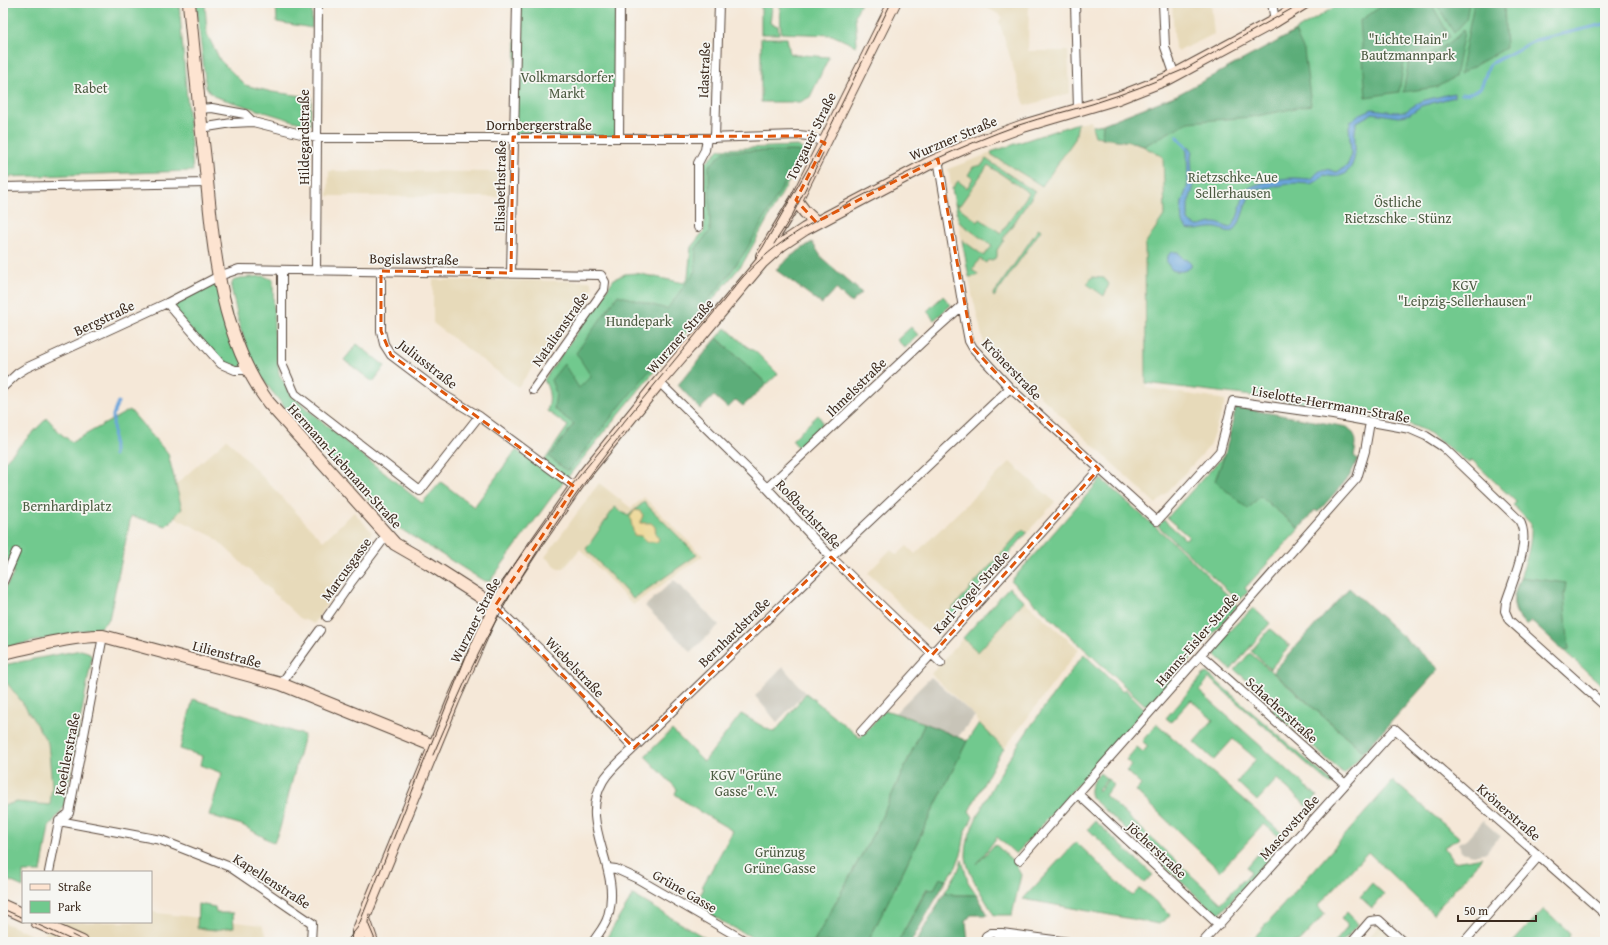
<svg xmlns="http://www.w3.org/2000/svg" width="1608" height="945" font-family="'Gentium Book Plus',serif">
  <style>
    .built { fill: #e7daba }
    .industrial { fill: #c8c4b8 }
    .green { fill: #71c98e; stroke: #567a56; fill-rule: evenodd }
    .forest { fill: #5cad79; stroke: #4c6c4c }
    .sand { fill: #eeda9e; stroke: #94825e }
    .water { fill: #6aa6db; stroke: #52687c }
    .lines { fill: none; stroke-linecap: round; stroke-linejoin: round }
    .stream { stroke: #6aa6db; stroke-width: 3 }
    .street-casing { stroke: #57463a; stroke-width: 10 }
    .secondary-casing { stroke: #57463a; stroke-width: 14 }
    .street { stroke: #fff; stroke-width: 8 }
    .secondary { stroke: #fde4d1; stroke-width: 12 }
    .tram { stroke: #3b2a1e; stroke-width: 1 }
    .marked { fill: none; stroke: #df570d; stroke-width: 3; stroke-dasharray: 8 5; stroke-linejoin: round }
    .labels { text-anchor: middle; stroke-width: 3.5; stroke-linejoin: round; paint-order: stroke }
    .park-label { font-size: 14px; fill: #4b5a40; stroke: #f6f6f2 }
    .street-label { font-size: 14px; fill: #3b2a1e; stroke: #f6f6f2 }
  </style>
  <rect width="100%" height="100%" fill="#f6f6f2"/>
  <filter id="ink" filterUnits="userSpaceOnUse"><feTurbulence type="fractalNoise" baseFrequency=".025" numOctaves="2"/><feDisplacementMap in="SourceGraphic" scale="8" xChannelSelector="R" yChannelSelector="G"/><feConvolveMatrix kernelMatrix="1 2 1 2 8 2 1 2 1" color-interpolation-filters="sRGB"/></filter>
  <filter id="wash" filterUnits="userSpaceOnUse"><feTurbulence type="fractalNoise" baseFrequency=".012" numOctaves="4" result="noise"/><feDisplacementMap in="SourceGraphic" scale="16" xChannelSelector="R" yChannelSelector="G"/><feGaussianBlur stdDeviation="0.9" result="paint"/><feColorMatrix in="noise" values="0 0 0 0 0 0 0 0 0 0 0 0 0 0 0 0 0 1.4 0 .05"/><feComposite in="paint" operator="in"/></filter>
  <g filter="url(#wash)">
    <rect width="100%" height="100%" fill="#f5e8d8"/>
    <path class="built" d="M979,3H1029L1028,51H1068L1070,93L1025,106L999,21L1003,17Z
      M1172,3H1211L1214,34L1179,51L1175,49Z
      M1090,120L1095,136L1137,143L1163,157L1165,214L1145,244L1146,388L1226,400L1209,447L1156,504L984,344L972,294L948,169L1034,137Z
      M329,171L499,172L498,197L328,196Z
      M433,280L591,281L593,287L518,387L433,323Z
      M227,439L323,541L354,512L372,532L314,624L300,618L214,537L174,517L182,508L173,487Z
      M1010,462L1055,502L937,631H927L868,573L891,549L897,555L907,546L915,554Z
      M599,483L631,508L644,497L703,556L633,605L580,549L565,567L563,569L558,568L545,557Z
      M1024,601L1079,649L1004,749L979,723L975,716L931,674L963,638L978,652Z
      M3,678L22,702L48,743L52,785L50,805L16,802L3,806Z
      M151,911L157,913L262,925L270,942H3V922L44,941L48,922H151Z
      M1380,925L1398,942H1364Z"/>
    <path class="industrial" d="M674,580L719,625L691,652L645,606Z
      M783,667L805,693L777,722L755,696Z
      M931,677L975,716L957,738L932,726L895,713Z
      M1483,821L1500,836L1487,852L1474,855L1461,852L1459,843L1467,839Z"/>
    <path class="green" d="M3,3H179L193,171L3,177Z
      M196,3H205L207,34L220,60L245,85L272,92L311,97L310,126L216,97L206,88Z
      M276,3H312V28L277,22Z
      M517,3H620L619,138L513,137Z
      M761,3H767L768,5L772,7L770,23L778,26L779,34H761Z
      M780,3H861L855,15L857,43L856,46L832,35L781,33Z
      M1341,3H1605V688L1531,621L1527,626C1521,620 1515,614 1514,605C1512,595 1518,585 1521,575C1527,558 1532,542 1531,524L1513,505L1516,502L1472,460L1469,463L1426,431L1409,424L1372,416L1370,414L1268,398L1146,383L1145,244L1165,214L1163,157L1137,143L1095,136L1092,126L1103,124L1177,95L1270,46Z
      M761,38H787L790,54L829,57L810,97L800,102H761Z
      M1078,123L1075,139L1042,186L992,155L991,152Z
      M798,146L802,149L804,154L743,263L557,490L490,581H484L399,528L385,517L295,420L270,389L254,366L240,328L231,287L233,281L240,278L264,276L273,280L274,329L279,374L292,396L358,452L422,503L441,482L474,507L516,450L540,467L568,426L547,411C551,399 550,391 544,380L614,279L625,274L636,273L684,283L688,277L691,247L704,231L705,163L720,149Z
      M986,159L1035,192L1003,239L1004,240L997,250V257L991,261L988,260L986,263L980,259L972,270L978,274L977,276L969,277L962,240L984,256L992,246L959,222L952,189L958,181L967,188L973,178L968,175L973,167L982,165ZM988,165L1029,193L1001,233L980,219L978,222L956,205H960Z
      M1039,228L1041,230L994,297L993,295Z
      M219,276L249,370L221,364L167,303Z
      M1092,277L1104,278L1109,284L1104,296L1087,284Z
      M943,296L951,305L934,320L927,311Z
      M911,327L918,335L905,348L897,340Z
      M726,328L746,346L756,352L778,374L767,384L717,338Z
      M357,344L385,366L373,382L344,360Z
      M130,410L168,454L182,509L166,526L131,516L109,619L101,627L3,648V591L14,573L3,566V463L47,418L61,434L72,442Z
      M818,415L822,421V424L799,448L792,440Z
      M1225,454L1215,481L1260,496L1299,529L1245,588L1248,592L1239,601L1158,526L1164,520L1185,539L1189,537L1167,518Z
      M1101,479L1176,545L1238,605L1151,703L1145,705L1011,581Z
      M644,502L697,555L633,599L586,549L615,507L628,516Z
      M1023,529L1027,533L954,615L949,612Z
      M1009,587L1024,601L978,652L963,638Z
      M1253,608L1270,623L1231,670L1215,655C1217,639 1241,620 1253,608Z
      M1270,629L1290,646L1270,669L1251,651Z
      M81,650L88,652L92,657L64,807L49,827L41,872H23V887L3,878V806L16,802L50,805L52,785L48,743L22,702L3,678V665Z
      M1250,653L1364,752L1344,774L1272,710L1276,705L1235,670Z
      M1084,654L1122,691L1125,689L1145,709L1016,854L997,837L977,864L995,844L1014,862L1021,875L1012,915H994C985,898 966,873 966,855C966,836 976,819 984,803C1011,749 1048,702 1084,654Z
      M1207,673L1333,783L1331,785L1209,678L1199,691L1317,796L1308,807L1277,779L1257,801L1237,782L1256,759L1233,739L1214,760L1194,742L1213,720L1191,700L1171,722L1166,718L1203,675Z
      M806,693L860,738L885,710L925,723L878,825L814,942H761L721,921L696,903L704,888L702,887L733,831L692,807L675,794L677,789L645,756L672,730L704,762L741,714C748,717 770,732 775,732Z
      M193,699L304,735L280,828L274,843L242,825L209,815L222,773L200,765L202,756L180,749Z
      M979,723L1004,749L999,755L969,811L973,817L965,833L962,851L956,867L946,881L944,879L934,889L929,890L927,888L898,942H868L967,741Z
      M1157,724L1284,835L1281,838L1264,824L1220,871L1136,791L1141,785L1126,771L1132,765L1126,760L1137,747L1143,752L1148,746L1142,741Z
      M1100,773L1107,779L1097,790L1099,791L1108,779L1114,785L1105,795L1221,903L1251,872L1247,867L1264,847L1272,855L1218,916L1091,797C1087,787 1094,780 1100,773Z
      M1393,781L1460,838L1444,847L1454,862L1483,857L1433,914L1368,852L1318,906L1325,914L1299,942H1256L1252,940Z
      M1095,821L1153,875L1144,883L1088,829Z
      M1076,842L1132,896L1140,888L1171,915L1159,924L1023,899Z
      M962,860L968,882L977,895H955L945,892L958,871Z
      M1372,883L1384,894L1372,908L1360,897Z
      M633,895L643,901L712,942H604Z
      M198,904L215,907L216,913H233L234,927L215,930L197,928Z
      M1544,909L1570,933L1568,942H1513Z
      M1347,912L1358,924L1342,942H1335L1347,928V924L1341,919Z"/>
    <path class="forest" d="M1386,3H1431L1450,37L1431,48L1405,57L1399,92L1366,97L1360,21Z
      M1436,3H1469L1466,20L1454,33Z
      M1474,3H1504L1506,48L1460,74Z
      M1463,30L1464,32L1455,77L1437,87L1403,92L1409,60C1424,55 1441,50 1454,39C1457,37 1460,33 1463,30Z
      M1295,32L1304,51L1311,105L1252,117L1188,122L1144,146L1137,143L1102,138L1103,124L1177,95Z
      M725,151H798L800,154L799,158L747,249L726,279L626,399L569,470H566L549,457L574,424L554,409L556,393L551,380L564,364L579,388L591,376L576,353L618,295L667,309L695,271L696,248L710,231L709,166Z
      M812,242L822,258L862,293L851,303L836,289L822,304L776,270L791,256Z
      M717,338L767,384L743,406L736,400L728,408L714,396L700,409L678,385Z
      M1236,407L1347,427C1358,435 1357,444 1354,456L1358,459L1349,477L1318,512L1315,510L1299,529L1260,496L1248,509L1215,481L1225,454Z
      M1521,577L1566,583L1564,595L1569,650L1563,651L1531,621L1527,626C1510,608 1512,598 1521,577Z
      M1349,588L1439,669L1364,752L1273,672Z
      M925,723L967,741L868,942H814L877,827Z
      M940,878L946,881L911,942H898L928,888L929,890L934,889Z
      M945,892L955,895H977L988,915H971L966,921L968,942H916Z"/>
    <path class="sand" d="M635,510L640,511L643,515L640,523H651L655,527L656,535L659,539L657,542H647L641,536L634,535L630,517Z"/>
    <path class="water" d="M1454,93V97L1421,106L1410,114L1398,117L1373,113L1357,122C1351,138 1361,156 1348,171C1341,178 1333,177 1324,175L1316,182L1310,184L1295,183L1255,190C1244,198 1244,220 1234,231C1227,233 1223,229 1216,228C1205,227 1198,232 1187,229L1182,222L1181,212L1182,202L1187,188L1188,182L1187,152L1186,149L1189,146L1192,150L1191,158L1193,190L1188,203V220C1199,232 1204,222 1216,223C1220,224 1225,226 1229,228C1243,220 1238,191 1253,186C1262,182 1283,178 1293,178C1300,178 1305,179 1312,179C1316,173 1322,167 1330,170C1333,171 1334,172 1337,172L1347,166L1350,159L1351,153L1349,126L1351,121L1358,115L1372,109L1395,112L1406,111L1421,101Z
      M1171,252H1178L1183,259L1188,260L1191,263V267C1185,272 1179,272 1172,270C1166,262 1164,260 1171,252Z"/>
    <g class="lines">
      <path class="stream" d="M1461,94C1487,93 1481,81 1490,64L1536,40L1605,24
        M1177,136L1189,150
        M114,455L113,415L118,402"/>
    </g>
  </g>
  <g filter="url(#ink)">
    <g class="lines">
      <g class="street-casing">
        <path id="street" d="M1075,3L1078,110
          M1163,3L1165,47L1175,76
          M1272,3L1275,21
          M199,109L212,108L245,114L253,122
          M201,128L232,123L253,122L317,138H707L798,135L808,136L825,143
          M619,138L620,3
          M715,138L719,3
          M938,159L965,320L969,341L973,348L1010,388L1157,521L1220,451L1233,401L1333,415L1410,429L1426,436L1443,447L1519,520C1532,540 1513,580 1506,602L1505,611L1509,620L1605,706
          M3,187L207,183
          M698,227V163L705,150L707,138
          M282,270V364L295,394L420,491L479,416
          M316,270L318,3
          M381,271V331L384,344L391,355L444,395L479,416L575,487
          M511,273L517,3
          M167,303L221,364L235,370H249
          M659,382L767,488L831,557L941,663
          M3,387L18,373L26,368L167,303L219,276L239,269L601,275L605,282L604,290L533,390
          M767,488L934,331L963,305
          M3,582L16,552
          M495,606L548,657L634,748
          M327,617L352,581L386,536
          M1201,655L1345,784
          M281,684L320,630
          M861,732L1099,469
          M1078,794L1219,925
          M59,821L161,840L230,867L312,923L311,942
          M1019,860L1357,478L1365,451L1370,422
          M608,868L616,869L638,879L747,942
          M49,872L59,821L69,813L103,636
          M593,942C598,934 606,925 608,916C623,867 577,826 603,781C610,769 624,758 634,748L822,566L1010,388
          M984,942L986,936L991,933H1002L1069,942
          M1203,942L1395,729L1605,914
          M1352,942L1370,921L1379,920L1403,942
          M1464,942L1539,856"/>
      </g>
      <g class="secondary-casing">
        <path id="secondary" d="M189,3C194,55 199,108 205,160C213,242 218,333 268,402L395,544L428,563L495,606
          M796,200L805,212L816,222
          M762,256L796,200L894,3
          M3,653C32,647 74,635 103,636L281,684L434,746
          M3,906L23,915
          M364,919L372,942
          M37,922L82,942
          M358,942V932L453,701L495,606L533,548L584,475L659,382L689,347L701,335L762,262L781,245L805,229L928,164L968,146L1023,126L1118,98L1169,78L1275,21L1304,3"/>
      </g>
      <use href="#street" class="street"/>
      <use href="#secondary" class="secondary"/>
      <path class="tram" d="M774,244L792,216L823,153
        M755,259L763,247L823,142L891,3
        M433,755C448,721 462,686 479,653C518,575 569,501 623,432
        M3,909L23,918
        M369,914L368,923L376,942
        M32,922L76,942
        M72,935L86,942
        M346,942L358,927L364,912L473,639L490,602L501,583L572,485L743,277C776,241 811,223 854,200C909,171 960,146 1019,125C1043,117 1068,111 1092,104C1124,94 1155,82 1185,69L1302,3"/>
    </g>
  </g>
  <path class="marked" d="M808,136L825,143L796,200L816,222L938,159L973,348L1010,388L1099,469L932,655L831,557L634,748L495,606L575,487L391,355L381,331V271L511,273L513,137Z"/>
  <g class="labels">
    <g class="park-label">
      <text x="1408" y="44">"Lichte Hain"<tspan x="1408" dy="16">Bautzmannpark</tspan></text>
      <text x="567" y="82">Volkmarsdorfer<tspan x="567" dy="16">Markt</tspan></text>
      <text x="91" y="93">Rabet</text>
      <text x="1233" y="182">Rietzschke-Aue<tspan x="1233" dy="16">Sellerhausen</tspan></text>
      <text x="1398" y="207">Östliche<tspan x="1398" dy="16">Rietzschke - Stünz</tspan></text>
      <text x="1465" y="290">KGV<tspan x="1465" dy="16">"Leipzig-Sellerhausen"</tspan></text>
      <text x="639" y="326">Hundepark</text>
      <text x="67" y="511">Bernhardiplatz</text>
      <text x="746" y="780">KGV "Grüne<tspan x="746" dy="16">Gasse" e.V.</tspan></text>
      <text x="780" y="857">Grünzug<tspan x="780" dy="16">Grüne Gasse</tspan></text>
    </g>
    <g class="street-label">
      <text transform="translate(704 70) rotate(-88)" y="5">Idastraße</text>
      <text x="539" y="130">Dornbergerstraße</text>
      <text transform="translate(811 136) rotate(-64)" y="5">Torgauer Straße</text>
      <text transform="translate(304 137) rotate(-90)" y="5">Hildegardstraße</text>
      <text transform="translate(953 138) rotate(-23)" y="5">Wurzner Straße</text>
      <text transform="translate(500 186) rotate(-89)" y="5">Elisabethstraße</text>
      <text transform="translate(414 259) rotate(1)" y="5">Bogislawstraße</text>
      <text transform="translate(104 318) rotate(-25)" y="5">Bergstraße</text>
      <text transform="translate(560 329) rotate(-55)" y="5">Natalienstraße</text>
      <text transform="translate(680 336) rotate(-49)" y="5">Wurzner Straße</text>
      <text transform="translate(428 364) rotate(38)" y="5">Juliusstraße</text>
      <text transform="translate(1012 369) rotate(46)" y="5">Krönerstraße</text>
      <text transform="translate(856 387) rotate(-44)" y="5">Ihmelsstraße</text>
      <text transform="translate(1331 404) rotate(10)" y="5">Liselotte-Herrmann-Straße</text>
      <text transform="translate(345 466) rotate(48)" y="5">Hermann-Liebmann-Straße</text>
      <text transform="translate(809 514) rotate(47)" y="5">Roßbachstraße</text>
      <text transform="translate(346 569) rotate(-54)" y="5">Marcusgasse</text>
      <text transform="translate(971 592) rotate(-48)" y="5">Karl-Vogel-Straße</text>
      <text transform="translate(475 620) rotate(-63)" y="5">Wurzner Straße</text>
      <text transform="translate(734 632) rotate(-44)" y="5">Bernhardstraße</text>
      <text transform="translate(1197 639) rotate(-49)" y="5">Hanns-Eisler-Straße</text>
      <text transform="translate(227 654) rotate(15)" y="5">Lilienstraße</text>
      <text transform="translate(575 667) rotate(46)" y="5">Wiebelstraße</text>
      <text transform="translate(1282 710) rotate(42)" y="5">Schacherstraße</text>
      <text transform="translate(67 754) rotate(-79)" y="5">Koehlerstraße</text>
      <text transform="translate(1509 812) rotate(41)" y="5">Krönerstraße</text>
      <text transform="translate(1289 827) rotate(-48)" y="5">Mascovstraße</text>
      <text transform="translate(1157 850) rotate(43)" y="5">Jöcherstraße</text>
      <text transform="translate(272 881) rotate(33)" y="5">Kapellenstraße</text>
      <text transform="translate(685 891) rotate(30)" y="5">Grüne Gasse</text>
    </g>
  </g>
  <rect width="1608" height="945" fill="none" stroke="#f6f6f2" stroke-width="16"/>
  <rect x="22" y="871" width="130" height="52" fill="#f6f6f2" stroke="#aba49d"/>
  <rect x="30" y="884" width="20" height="6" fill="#fde4d1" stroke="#aba49d"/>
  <text x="58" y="891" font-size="12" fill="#3b2a1e">Straße</text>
  <rect x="30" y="901" width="20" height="12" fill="#71c98e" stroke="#aba49d"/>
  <text x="58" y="911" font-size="12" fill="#3b2a1e">Park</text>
  <path d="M1458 915v6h78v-6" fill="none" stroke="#3b2a1e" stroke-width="2"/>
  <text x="1464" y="915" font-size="12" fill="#3b2a1e" stroke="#f6f6f2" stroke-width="3" paint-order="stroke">50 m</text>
</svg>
